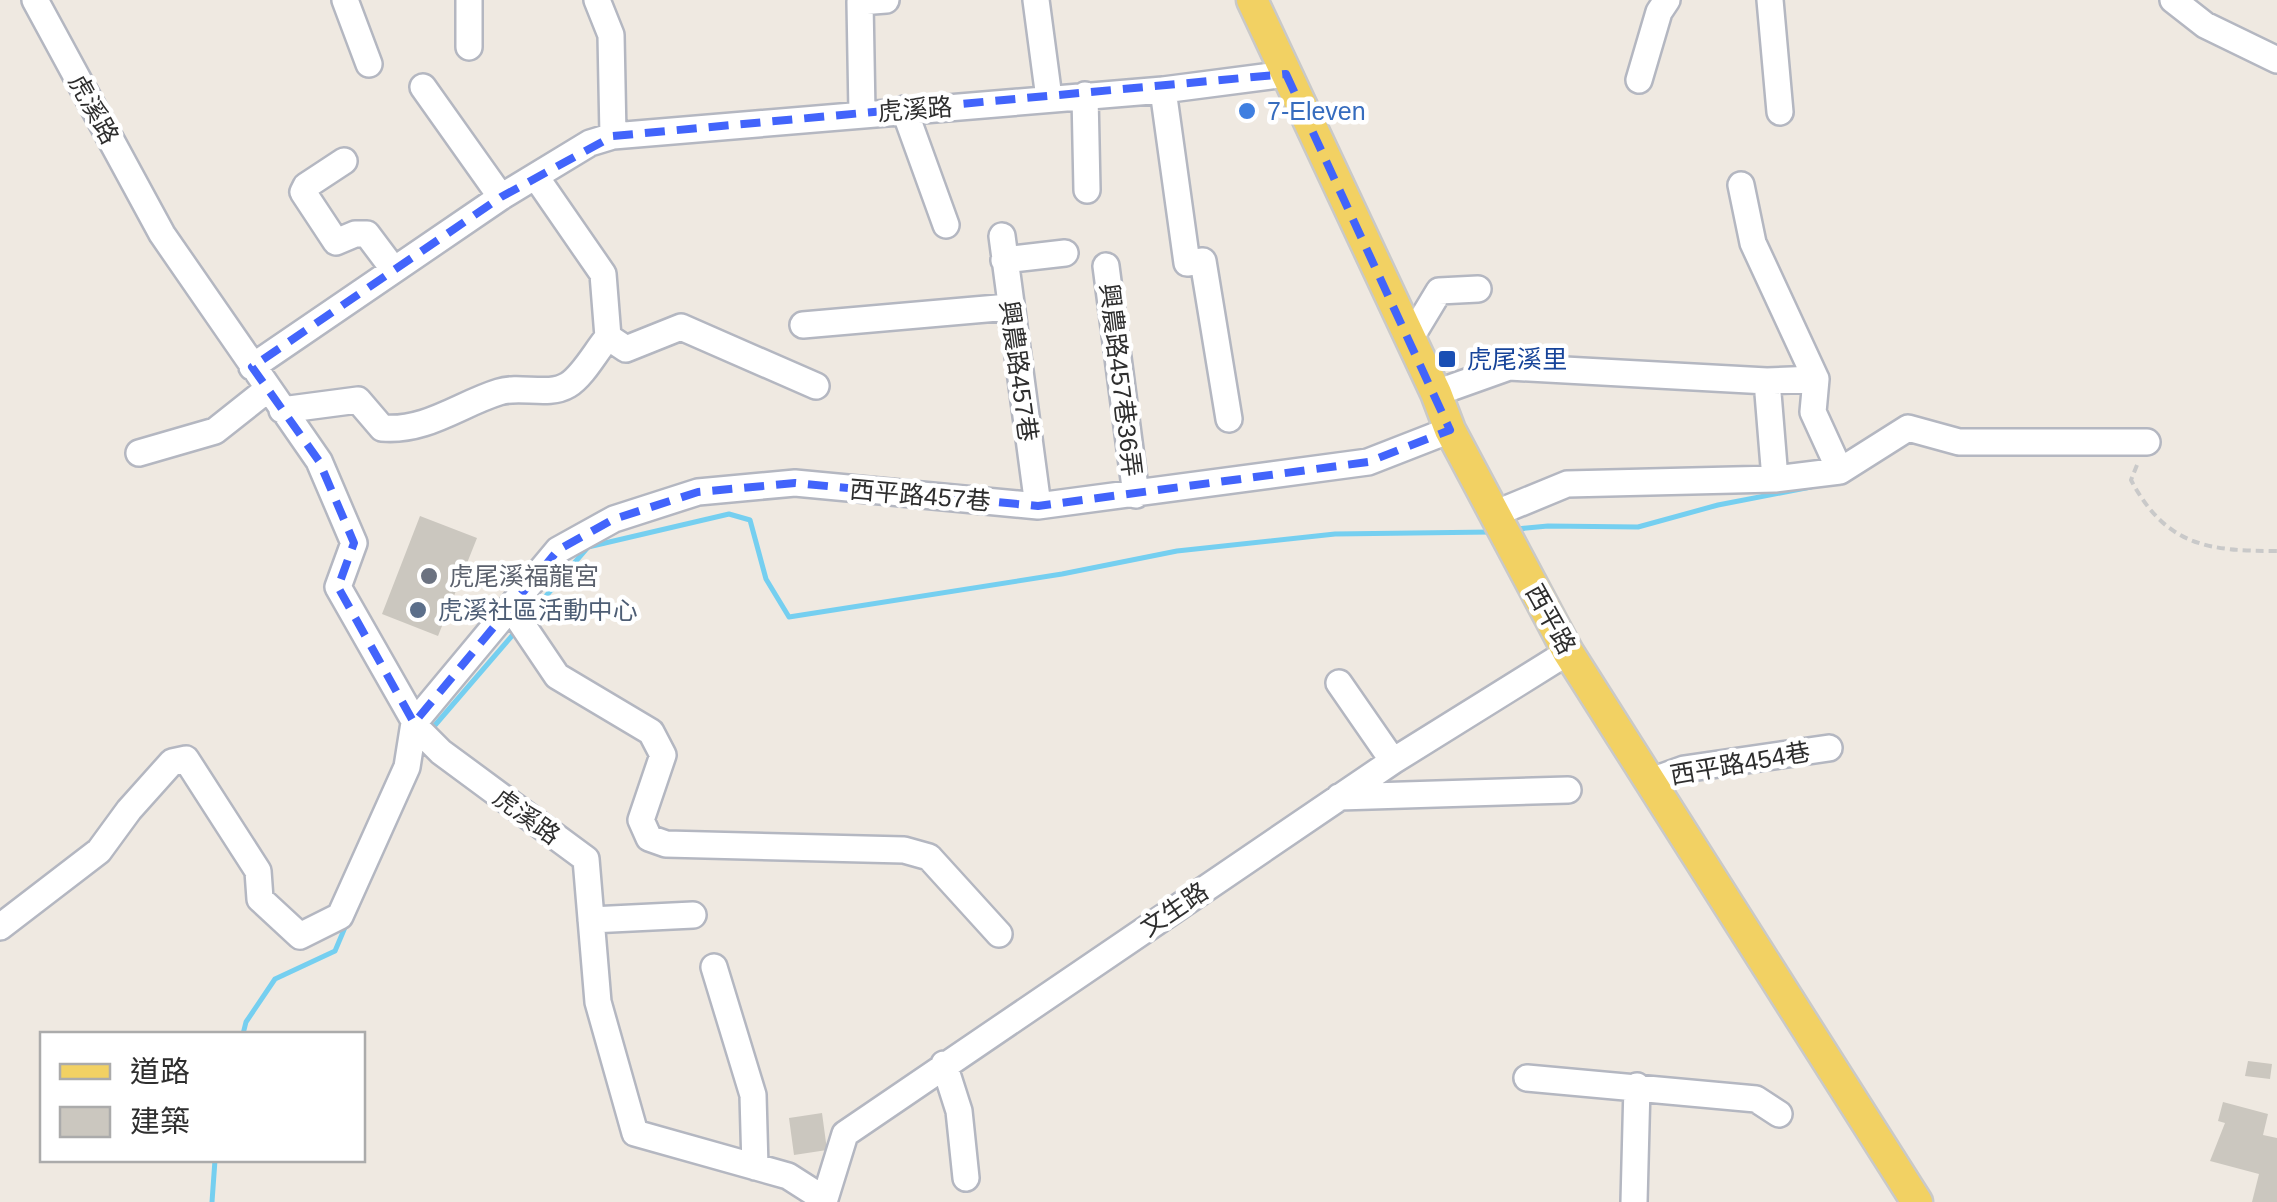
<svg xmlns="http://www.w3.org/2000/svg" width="2277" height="1202" font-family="Helvetica,'Noto Sans TC',sans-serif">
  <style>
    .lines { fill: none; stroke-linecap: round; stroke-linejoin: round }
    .stream { stroke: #75cff0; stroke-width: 5 }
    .building { fill: #cbc7bf }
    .minor-casing { stroke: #b4b7c1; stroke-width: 30 }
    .major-casing { stroke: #c9c9c9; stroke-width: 35 }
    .path { stroke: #c9c9c9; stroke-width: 4; stroke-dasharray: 8 5; stroke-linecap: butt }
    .minor { stroke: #fff; stroke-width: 25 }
    .major { stroke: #f2d163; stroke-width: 30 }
    .marked { fill: none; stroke: #4264fb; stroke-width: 8; stroke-dasharray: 20 12; stroke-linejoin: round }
    .shop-dot { fill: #3f7fe0; stroke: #fff; stroke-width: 4 }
    .transit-dot { fill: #1a4fb4; stroke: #fff; stroke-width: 4 }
    .worship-dot { fill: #6b7280; stroke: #fff; stroke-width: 4 }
    .service-dot { fill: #5c6f8a; stroke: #fff; stroke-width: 4 }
    .labels { text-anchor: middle; stroke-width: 9; stroke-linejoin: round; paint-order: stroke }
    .street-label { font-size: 25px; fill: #2e2e2e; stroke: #fff }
    .shop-label { font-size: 25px; fill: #366cbe; stroke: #fff; text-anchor: start }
    .transit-label { font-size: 25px; fill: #164399; stroke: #fff; text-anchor: start }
    .worship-label { font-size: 25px; fill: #5b616d; stroke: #fff; text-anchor: start }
    .service-label { font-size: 25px; fill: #4e5e75; stroke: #fff; text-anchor: start }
  </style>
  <rect width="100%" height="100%" fill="#efe9e1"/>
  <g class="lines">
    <path class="stream" d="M1517,529L1548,526L1638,527L1718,505L1811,487
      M528,617L588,547L729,514L750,520L766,579L789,617L1062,574L1177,551L1335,534L1491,532
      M430,731L517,630
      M243,1034L246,1022L275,979L335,951L346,925
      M212,1202L215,1160"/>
  </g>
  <path class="building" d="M420,516L477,538L438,636L382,614Z
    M2248,1061L2272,1064L2270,1079L2245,1076Z
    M2223,1102L2268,1114L2263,1135L2277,1138V1202H2252L2259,1174L2210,1161L2225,1123L2218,1121Z
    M822,1113L827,1150L794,1155L789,1118Z"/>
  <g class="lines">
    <g class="minor-casing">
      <path id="minor" d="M35,0L162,234L319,461L354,543L338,587L420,731L441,752L586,859L598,1002L635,1133L788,1176L824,1199
        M345,0L369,64
        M469,0V47
        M597,0L611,35L613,136
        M1036,0L1049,98
        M1770,0L1780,112
        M2173,0L2205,25L2277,60
        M1639,80L1659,12L1667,0
        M423,87L501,197
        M1163,90L1187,263L1203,261L1229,419
        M1085,95L1087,190
        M904,109L946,225
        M862,113L860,2L886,0
        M344,161L306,186L303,192L336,242L355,234H367L394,270
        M1741,185L1753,243L1816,379
        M1002,236L1038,506
        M1004,260L1065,253
        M1106,266L1136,495
        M803,325L1009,307
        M608,337L626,349L681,327L816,386
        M1410,339L1439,291L1478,289
        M252,367L501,197L590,143L613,136L1163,90L1286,74
        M1767,381L1816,379L1813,412L1840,471
        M1436,393L1509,367L1767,381L1775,479L1567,484L1494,514
        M282,410L358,400L382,428C426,432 460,404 499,392C521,385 548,397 568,385C583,376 596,351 608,337L603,274L536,177
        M139,453L215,431L268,389
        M1775,479L1840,471L1908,428L1959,442H2147
        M511,608L557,676L651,732L663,755L641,820L649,838L666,844L904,850L929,857L999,934
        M1339,683L1393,761
        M1651,781L1684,769L1829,748
        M1339,797L1568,790
        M591,920L693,915
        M0,927L99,851L129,810L172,762L186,759L258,871L260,899L300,936L340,916L407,767L414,723L558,550L614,519L698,492L795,483L1038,506L1368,462L1450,430
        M714,967L753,1095L755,1167
        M944,1064L959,1111L966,1178
        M1527,1078L1756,1099L1779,1114
        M824,1202L845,1134L1393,761L1568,652
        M1634,1202L1637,1086"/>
    </g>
    <g class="major-casing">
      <path id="major" d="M1252,0L1436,393L1450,430L1568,652L1917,1202"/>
    </g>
    <path class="path" d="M2137,465L2131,480C2166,546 2208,551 2277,551"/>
    <use href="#minor" class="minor"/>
    <use href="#major" class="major"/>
  </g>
  <path class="marked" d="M1286,74L1450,430L1368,462L1038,506L795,483L698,492L614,519L558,550L414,723L338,587L354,543L319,461L252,367L501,197L613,136Z"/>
  <circle class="shop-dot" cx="1247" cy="111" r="10"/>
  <rect class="transit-dot" x="1437" y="349" width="20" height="20" rx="5"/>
  <circle class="worship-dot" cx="429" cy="576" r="10"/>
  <circle class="service-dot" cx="418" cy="610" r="10"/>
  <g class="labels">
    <g class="street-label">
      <text transform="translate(94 109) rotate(61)" y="9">虎溪路</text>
      <text transform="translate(915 109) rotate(-4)" y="9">虎溪路</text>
      <text transform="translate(1019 371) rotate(82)" y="9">興農路457巷</text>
      <text transform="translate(1121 380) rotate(83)" y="9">興農路457巷36弄</text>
      <text transform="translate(920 495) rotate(5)" y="9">西平路457巷</text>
      <text transform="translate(1551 619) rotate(61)" y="9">西平路</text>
      <text transform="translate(1740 763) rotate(-10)" y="9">西平路454巷</text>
      <text transform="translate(527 816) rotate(36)" y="9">虎溪路</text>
      <text transform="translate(1174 909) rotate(-34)" y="9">文生路</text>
    </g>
    <g class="shop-label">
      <text x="1267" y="120">7-Eleven</text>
    </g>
    <g class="transit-label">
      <text x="1467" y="368">虎尾溪里</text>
    </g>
    <g class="worship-label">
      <text x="449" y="585">虎尾溪福龍宮</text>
    </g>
    <g class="service-label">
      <text x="438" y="619">虎溪社區活動中心</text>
    </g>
  </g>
  <rect x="40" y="1032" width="325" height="130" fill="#ffffff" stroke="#ababab" stroke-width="2.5"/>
  <rect x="60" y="1064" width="50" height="15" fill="#f2d163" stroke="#ababab" stroke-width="2.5"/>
  <text x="130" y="1082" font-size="30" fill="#2e2e2e">道路</text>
  <rect x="60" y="1107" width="50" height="30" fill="#cbc7bf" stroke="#ababab" stroke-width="2.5"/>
  <text x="130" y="1132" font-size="30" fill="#2e2e2e">建築</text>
</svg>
